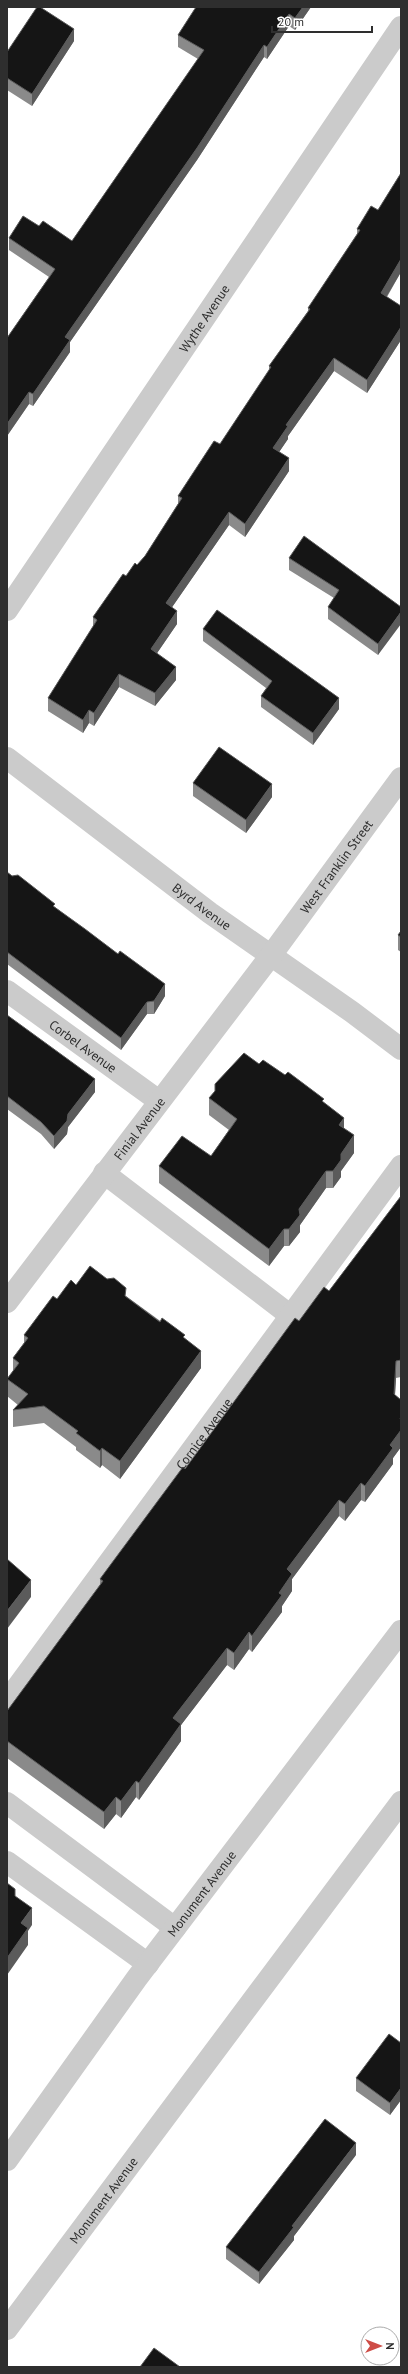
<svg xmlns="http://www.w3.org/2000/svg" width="408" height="2374" font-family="'PT Sans',sans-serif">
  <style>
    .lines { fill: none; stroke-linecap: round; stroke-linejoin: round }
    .minor { stroke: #cbcbcb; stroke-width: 22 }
    .wall { fill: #8a8a8a }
    .shaded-wall { fill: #5b5b5b }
    .building { fill: #151515; stroke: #5b5b5b }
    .labels { text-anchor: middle; stroke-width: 4; stroke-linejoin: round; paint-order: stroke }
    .street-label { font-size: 13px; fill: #2e2e2e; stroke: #fff }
  </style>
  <rect width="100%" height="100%" fill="#fff"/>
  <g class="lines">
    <g class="minor">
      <path id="s1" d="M7,610L401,27"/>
      <path id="s2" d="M7,758L210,913L352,1012L401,1049"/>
      <path id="s3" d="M7,991L159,1101"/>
      <path d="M104,1173L291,1316"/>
      <path id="s4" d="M7,1302L272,954L401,778"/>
      <path id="s5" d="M7,1701L401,1166"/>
      <path d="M7,1803L175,1928"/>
      <path d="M7,1862L148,1964"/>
      <path id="s6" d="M7,2160L137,1978L401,1631"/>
      <path id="s7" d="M7,2329L401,1802"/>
    </g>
  </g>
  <path class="wall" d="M311,7L295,30L289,26L267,59L264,57L197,160L70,342V352L33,406L29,404L7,436V338L49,277L9,250V238L39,226L72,241L198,59L178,47V35Z
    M74,41L32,106L7,90V52Z
    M401,173V272L387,297L401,306V340L367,393L334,371L288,436V439L279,452L289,471L245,537L229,525L172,607L177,624L157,653L176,680L155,706L119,687L94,726L89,723L83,733L48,711V698L93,627V617L126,576L137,565L145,556L178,504V496L220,444L269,371V366L308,311V308L357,234V229L378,210Z
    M401,508V522H400V509Z
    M289,558L401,607L378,655L328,619V607L334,598L289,570Z
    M203,629L339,709L313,745L261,707V696L266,688L203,641Z
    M193,783L272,797L246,833L193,796Z
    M7,872L55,907L165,996L154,1014H147L121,1050L7,964Z
    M401,931V952L398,950V935Z
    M7,1015L95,1092L68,1127L67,1134L54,1149L41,1134L7,1109Z
    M259,1064L324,1103L344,1128L354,1153L341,1171V1177L333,1188H326L300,1225V1232L289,1246H284L269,1266L159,1183V1166L211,1156L229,1130L209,1115V1098Z
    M401,1196V1377L396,1378L395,1395L401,1400V1447L393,1458V1464L365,1502L361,1500L345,1521L339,1516L292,1579V1591L282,1606V1612L252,1652L249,1649L234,1670L227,1665L181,1725V1741L139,1800L136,1797L121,1818L116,1814L104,1829L7,1758V1711L100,1585V1579L299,1321L329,1291Z
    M76,1285L126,1296L185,1339L201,1368L120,1479L102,1465L100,1468L76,1450V1447L44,1423L13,1427V1410L18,1405L7,1396V1379L13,1372V1358L24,1343V1335L57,1299Z
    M401,2043V2100L390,2115L356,2091V2078Z
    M356,2155L294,2236V2240L259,2284L226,2259V2247Z"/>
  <path class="shaded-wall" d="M303,7H311L295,30V18Z
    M289,14V26L267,59V47Z
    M74,29V41L32,106V94Z
    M264,45V57L197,160L70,342V352L33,406V394L65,337Z
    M401,259V272L381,306V293Z
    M401,327V340L367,393V380Z
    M334,358V371L288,436V439L273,461V448L286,425Z
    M29,392V404L7,436V424Z
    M289,458V471L245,537V524Z
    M229,512V525L166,616V603Z
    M177,611V624L151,662V649Z
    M401,612V624L378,655V644Z
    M176,667V680L155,706V693Z
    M119,674V687L94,726V713Z
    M339,698V709L313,745V733Z
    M89,710V723L83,733V720Z
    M272,784V797L246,833V820Z
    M165,984V996L154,1014V1001Z
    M147,1002V1014L121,1050V1038Z
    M95,1079V1092L68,1127L67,1134L54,1149V1136L68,1114Z
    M344,1118V1135L339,1125Z
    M354,1135V1153L341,1171V1177L333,1188V1171L341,1154Z
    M326,1171V1188L300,1225V1232L289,1246V1229L299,1209Z
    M284,1229V1246L269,1266V1249Z
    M201,1351V1368L120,1479V1461Z
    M396,1361V1378L394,1411V1394Z
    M401,1417V1447L393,1458V1464L365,1502V1486L390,1445L400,1419Z
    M102,1448V1465L100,1468V1451Z
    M361,1483V1500L345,1521V1504Z
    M339,1500V1516L292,1579V1591L282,1606V1612L252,1652V1636L279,1593L287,1569Z
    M31,1580V1597L7,1629V1611Z
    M249,1632V1649L234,1670V1653Z
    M227,1648V1665L181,1725V1741L139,1800V1783L173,1718Z
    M136,1781V1797L121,1818V1801Z
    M116,1797V1814L104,1829V1812Z
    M32,1908V1925L28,1931V1945L7,1975V1958L21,1923Z
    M401,2088V2100L390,2115V2103Z
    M356,2143V2155L294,2236V2240L259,2284V2272L292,2226Z"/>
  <path class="building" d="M37,7H40L74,29L32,94L7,78V52Z
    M196,7H303L295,18L289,14L267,47L264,45L197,148L65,337L70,340L33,394L29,392L7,424V338L55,269L9,238L23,216L39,226L43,221L72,241L204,50L178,35Z
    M401,173V259L381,293L401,306V327L367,380L334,358L286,425L288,426L273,448L289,458L245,524L229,512L166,603L177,611L151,649L176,667L155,693L119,674L94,713L89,710L83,720L48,698L97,620L93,617L123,574L126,576L135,563L137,565L145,556L182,498L178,496L214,441L220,444L271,367L269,366L310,309L308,308L360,230L357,229L371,206L378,210Z
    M304,536L401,607V612L378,644L328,607L339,590L289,558Z
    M217,610L339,698L313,733L261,696L272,681L203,629Z
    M219,747L272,784L246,820L193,783Z
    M7,872L12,876L18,875L55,904L53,906L85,929L118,954L120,951L165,984L154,1001L147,1002L121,1038L7,952Z
    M401,931V937L398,935Z
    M7,1015L95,1079L68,1114L67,1121L54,1136L41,1122L7,1096Z
    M244,1053L259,1064L263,1060L285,1075L288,1072L324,1099L322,1101L344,1118L339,1125L354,1135L341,1154V1160L333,1171H326L299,1209L300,1215L289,1229H284L269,1249L159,1166L182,1136L211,1156L237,1119L209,1098L215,1091V1084Z
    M401,1196V1360L396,1361L394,1394L401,1400V1417L400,1419L401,1420V1430L390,1445L393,1448L365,1486L361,1483L345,1504L339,1500L287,1569L292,1574L279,1593L282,1595L252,1636L249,1632L234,1653L227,1648L173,1718L181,1724L139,1783L136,1781L121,1801L116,1797L104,1812L7,1741V1711L103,1581L100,1579L117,1556L183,1467L185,1469L295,1318L299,1321L324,1287L329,1291Z
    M90,1266L107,1279L114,1278L126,1288L125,1296L160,1322L162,1318L185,1335L183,1337L201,1351L120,1461L102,1448L100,1451L76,1433L78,1431L44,1406L13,1410L28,1394L7,1379L19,1363L13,1358L28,1338L24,1335L53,1296L57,1299L71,1280L76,1285Z
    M7,1559L31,1580L7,1611Z
    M7,1883L15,1889V1896L32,1908L21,1923L28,1928L7,1958Z
    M389,2034L401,2043V2088L390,2103L356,2078Z
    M325,2119L356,2143L292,2226L294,2227L259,2272L226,2247Z
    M154,2348L180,2367H140Z"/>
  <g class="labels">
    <g class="street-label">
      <text dy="5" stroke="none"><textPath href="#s1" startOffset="352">Wythe Avenue</textPath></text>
      <text dy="5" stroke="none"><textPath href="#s4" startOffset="546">West Franklin Street</textPath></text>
      <text dy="5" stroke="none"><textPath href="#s2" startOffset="245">Byrd Avenue</textPath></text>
      <text dy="5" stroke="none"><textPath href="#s3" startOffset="94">Corbel Avenue</textPath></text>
      <text dy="5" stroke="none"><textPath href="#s4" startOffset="218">Finial Avenue</textPath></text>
      <text dy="5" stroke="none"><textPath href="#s5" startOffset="332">Cornice Avenue</textPath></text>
      <text dy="5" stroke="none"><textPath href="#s6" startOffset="330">Monument Avenue</textPath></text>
      <text dy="5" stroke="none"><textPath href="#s7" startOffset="161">Monument Avenue</textPath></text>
    </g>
  </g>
  <rect width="408" height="2374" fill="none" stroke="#2e2e2e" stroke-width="16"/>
  <g transform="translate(380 2346) rotate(90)"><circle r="19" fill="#ffffff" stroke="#ababab"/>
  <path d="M0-3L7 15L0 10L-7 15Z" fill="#ce4c46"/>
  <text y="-6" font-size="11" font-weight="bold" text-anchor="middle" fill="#2e2e2e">N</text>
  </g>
  <path d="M272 26v6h100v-6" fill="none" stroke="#2e2e2e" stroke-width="2"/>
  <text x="278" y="26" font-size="12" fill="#2e2e2e" stroke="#ffffff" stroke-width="3" paint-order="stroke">20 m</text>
</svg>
